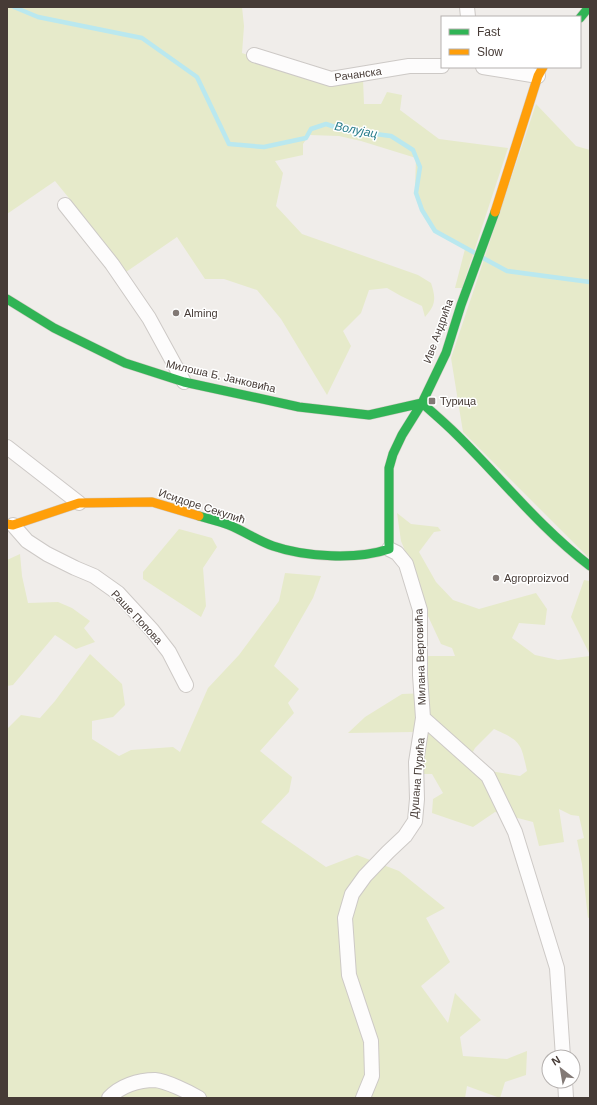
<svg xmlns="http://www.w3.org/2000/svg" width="597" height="1105" font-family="Arial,sans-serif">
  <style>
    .green { fill: #e6eaca; fill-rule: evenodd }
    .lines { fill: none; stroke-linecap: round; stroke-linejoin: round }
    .stream { stroke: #bae8ef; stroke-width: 4.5 }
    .street-casing { stroke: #cdc9c6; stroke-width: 16 }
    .fast-casing { stroke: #d1c9c2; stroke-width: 10 }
    .slow-casing { stroke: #d1c9c2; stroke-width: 10 }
    .street { stroke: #fdfcfc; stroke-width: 14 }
    .fast { stroke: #30b455; stroke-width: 9 }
    .slow { stroke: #ff9f0a; stroke-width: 9 }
    .poi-dot { fill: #827975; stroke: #fff; stroke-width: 1.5 }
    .labels { text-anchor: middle; stroke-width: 3; stroke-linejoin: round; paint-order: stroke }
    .street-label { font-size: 11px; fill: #463b36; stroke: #fff }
    .poi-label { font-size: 11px; fill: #463b36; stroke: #fff; text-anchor: start }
    .water-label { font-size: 12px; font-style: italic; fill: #277c8a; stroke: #fff }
  </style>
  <rect width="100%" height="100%" fill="#f0edea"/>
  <path class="green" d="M7,7H242L244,26L242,53L307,75L363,79L364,104H381L387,92L402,95L400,110L439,139L508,148L462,288H455L465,249L431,228L420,208L415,189L416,158L361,141L339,136L309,135L303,144V155L275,161L283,173L276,206L302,234L418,275L431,283C436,298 436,305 425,317L422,306L401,296L387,288L369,290L361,313L343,331L351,346L327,395L281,319L257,290L224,279H205L177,237L126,272L86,219L55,181L7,214Z
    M536,104L576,146L590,150V559L463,432L451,358Z
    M397,513L411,524L438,527L441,531L434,532L419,552L436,582L453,600L479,609L536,593L547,609L545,625L519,623L512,638L535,655L558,660L590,656V917L588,918L582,864L577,840L584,838L579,816L571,815L559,809L564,842L539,846L533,822L495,812L473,827L432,813L433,799L443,793L432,774H423L414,732L348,733L365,717L402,694L427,693L426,656H455L452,648L441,644L427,614L412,568L401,541ZM494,729C521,741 521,743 527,771L520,776L471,768L467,763L475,748Z
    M179,529L212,538L217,547L203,568L206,606L201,617L143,579V572Z
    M20,554L22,576L28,603L58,602L72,608L90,621L84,628L95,642L76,649L55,635L13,685L7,686V560Z
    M285,573L321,576L313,598L274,666L299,689L288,703L294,713L260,751L292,777L289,792L261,822L326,867L357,855L399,871L445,908L426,918L450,962L421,986L448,1023L455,993L481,1020L460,1037L463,1056L507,1059L527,1051L526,1075L505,1082L500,1098L467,1086L465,1098H7V729L21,715L40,718L55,701L90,654L122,684L125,705L113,717L92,721V739L119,756L131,750L173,747L180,752L208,688L239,655L279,601Z
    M584,580L590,581V655L571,617Z"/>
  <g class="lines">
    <path class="stream" d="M14,7L38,17L142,38L197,77L229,144L264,147L306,138L311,129L326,124L344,130L391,136L413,150L420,167L416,193L422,210L435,231L475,253
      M483,258L507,271L590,282"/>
    <g class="street-casing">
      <path id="street" d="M467,7L468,17
        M254,55L331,79L409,66H442
        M483,67L538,76
        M65,205L112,264L149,318L184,382
        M7,447L79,503
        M13,525L27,541L47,554L75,568L94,576L118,593L152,630L169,652L186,685
        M389,549L397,553L406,564L420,610V675L423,718L488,776L515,832L557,968L563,1057
        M565,1081L566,1098
        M109,1098C120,1086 138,1080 155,1080C166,1081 189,1092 199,1098
        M363,1098L372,1076L371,1041L349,975L345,918L352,894L365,876L388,852L405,836L415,821L417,799L416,762L423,718"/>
    </g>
    <g class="fast-casing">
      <path id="fast" d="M580,18L589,7
        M7,299L54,328L125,363L184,382L299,407L369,415L422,403
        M422,403C433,413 445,423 456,434C501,478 540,528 590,566
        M199,516C209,519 219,521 229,525C244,531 258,541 273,546C305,557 357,560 389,549V468L393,454L402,435L422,403L446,353L461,305L495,212"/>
    </g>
    <g class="slow-casing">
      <path id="slow" d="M495,212L538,76L543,67
        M7,524L13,525L79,503L152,502L199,516"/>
    </g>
    <use href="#street" class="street"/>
    <use href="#fast" class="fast"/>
    <use href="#slow" class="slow"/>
  </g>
  <g class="poi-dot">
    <circle cx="176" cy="313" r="4"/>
    <rect x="428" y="397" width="8" height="8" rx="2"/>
    <circle cx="496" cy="578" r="4"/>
  </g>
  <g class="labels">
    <g class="street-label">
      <text transform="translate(358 74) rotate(-8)" y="4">Рачанска</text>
      <text transform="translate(438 331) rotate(-70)" y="4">Иве Андрића</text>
      <text transform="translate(221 376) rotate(13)" y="4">Милоша Б. Јанковића</text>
      <text transform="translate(202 506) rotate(18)" y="4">Исидоре Секулић</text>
      <text transform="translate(137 617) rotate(47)" y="4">Раше Попова</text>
      <text transform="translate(420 657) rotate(-92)" y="4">Милана Верговића</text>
      <text transform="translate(417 778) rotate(-85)" y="4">Душана Пурића</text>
    </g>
    <g class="poi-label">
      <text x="184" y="317">Alming</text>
      <text x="440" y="405">Турица</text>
      <text x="504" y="582">Agroproizvod</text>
    </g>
    <g class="water-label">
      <text transform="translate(356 130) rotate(11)" y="4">Волујац</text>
    </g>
  </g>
  <rect width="597" height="1105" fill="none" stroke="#463b36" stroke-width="16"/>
  <rect x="441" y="16" width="140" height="52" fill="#ffffff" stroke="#b5b1af"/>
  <rect x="449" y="29" width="20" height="6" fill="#30b455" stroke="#b5b1af"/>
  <text x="477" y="36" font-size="12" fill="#463b36">Fast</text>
  <rect x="449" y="49" width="20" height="6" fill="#ff9f0a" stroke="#b5b1af"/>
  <text x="477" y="56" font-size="12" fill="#463b36">Slow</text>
  <g transform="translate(561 1069) rotate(329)"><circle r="19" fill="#ffffff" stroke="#b5b1af"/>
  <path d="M0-3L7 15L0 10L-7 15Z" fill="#827975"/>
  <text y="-6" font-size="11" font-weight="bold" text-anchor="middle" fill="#463b36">N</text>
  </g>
</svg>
